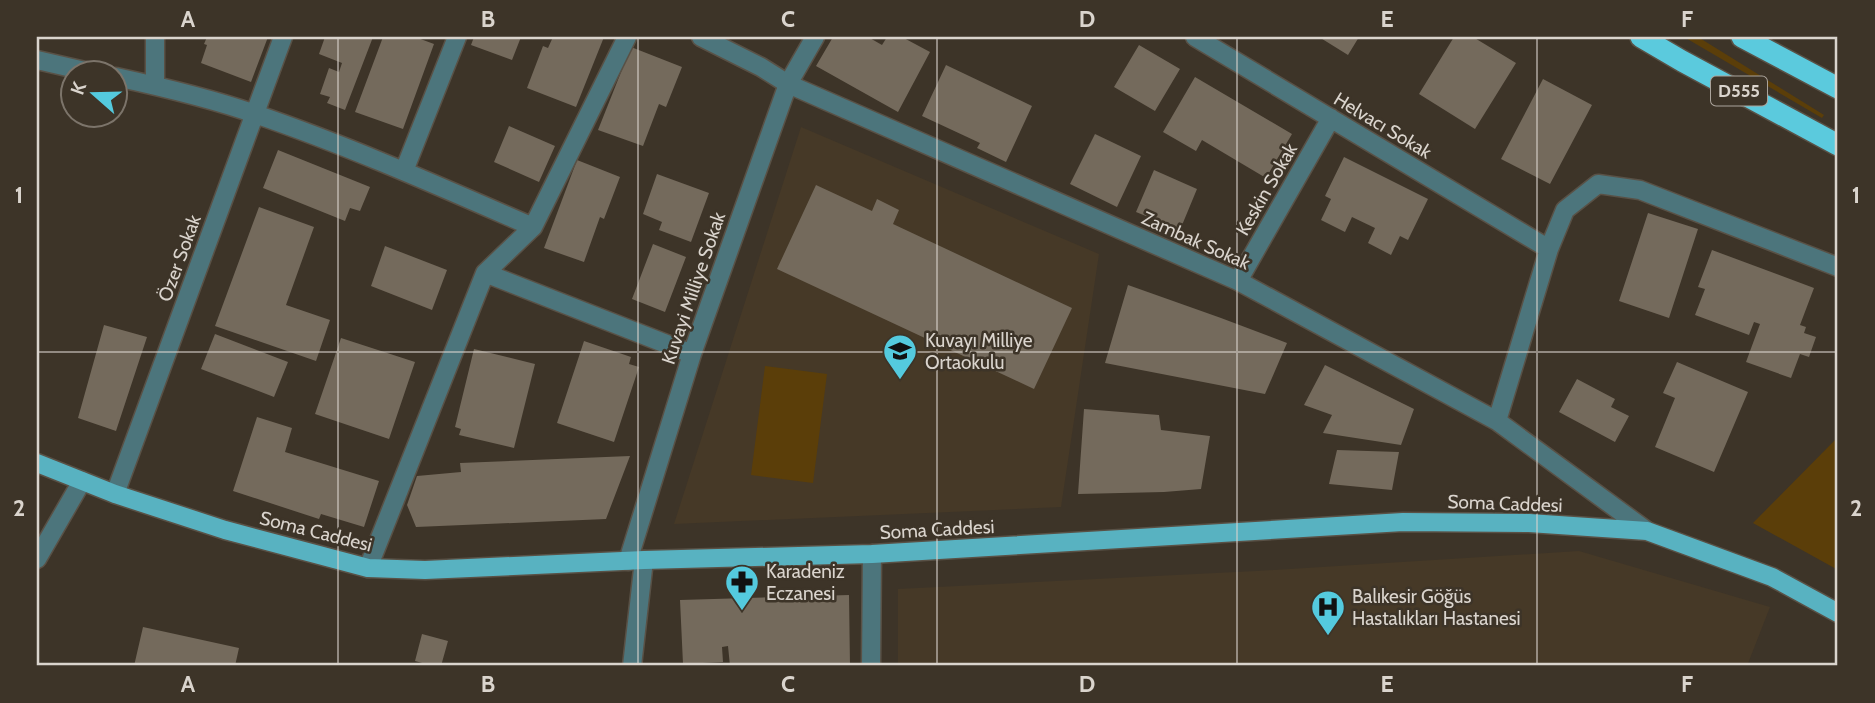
<svg xmlns="http://www.w3.org/2000/svg" width="1875" height="703" font-family="Cabin,sans-serif">
  <style>
    .built { fill: #463927 }
    .green { fill: #5b3e09 }
    .building { fill: #746a5c }
    .lines { fill: none; stroke-linecap: round; stroke-linejoin: round }
    .minor-casing { stroke: #595146; stroke-width: 21 }
    .major-casing { stroke: #595146; stroke-width: 21 }
    .highway-casing { stroke: #595146; stroke-width: 24 }
    .minor { stroke: #4c757c; stroke-width: 18 }
    .major { stroke: #58b2c1; stroke-width: 18 }
    .highway { stroke: #5bcadd; stroke-width: 21 }
    .grid { fill: none; stroke: #dad4cd; stroke-width: 2; stroke-opacity: 0.55 }
    .labels { text-anchor: middle; stroke-width: 5; stroke-linejoin: round; paint-order: stroke }
    .shield { fill: #3d3428; stroke: #aba49c; stroke-width: 2 }
    .shield-label { font-size: 18px; font-weight: bold; fill: #dad4cd }
    .street-label { font-size: 19px; fill: #dad4cd; stroke: #3d3428 }
    .poi-label { font-size: 19px; fill: #dad4cd; stroke: #3d3428; text-anchor: start }
    .neatline { fill: none; stroke: #dad4cd; stroke-width: 2.5 }
    .grid-label { font-size: 23px; text-anchor: middle; font-weight: bold; fill: #dad4cd }
  </style>
  <rect width="100%" height="100%" fill="#3d3428"/>
  <path class="built" d="M801,127L1099,254L1061,507L674,524Z
    M1579,551L1770,607L1747,666H898V589L1256,571Z"/>
  <path class="green" d="M1684,37H1698L1824,115L1822,118Z
    M765,366L827,374L813,483L751,475Z
    M1838,437V570L1753,523Z"/>
  <path class="building" d="M207,37H268L251,82L201,63L207,45L204,44Z
    M325,37H373L345,110L327,103L330,97L320,94L329,68L339,72L342,63L319,54Z
    M383,37H415L434,44L403,129L355,112Z
    M474,37H521L512,60L471,45Z
    M553,37H604L576,107L527,88L543,46L548,48Z
    M833,37H868L882,45L887,37H902L930,52L898,112L816,66Z
    M1319,37H1359L1348,55Z
    M1454,37H1473L1516,63L1475,129L1419,94Z
    M1139,45L1180,69L1155,111L1114,87Z
    M631,47L682,67L666,107L659,104L643,146L598,130Z
    M946,65L1032,106L1006,162L977,148L980,143L922,116Z
    M1195,77L1292,134L1266,178L1202,140L1196,151L1163,132Z
    M1543,79L1592,105L1550,184L1501,159Z
    M509,126L555,146L539,182L494,162Z
    M1095,134L1141,156L1117,207L1070,184Z
    M278,150L370,187L360,211L350,208L345,221L263,188Z
    M1344,157L1428,199L1408,240L1400,236L1391,255L1368,243L1375,228L1352,217L1345,232L1321,220L1331,199L1325,196Z
    M577,160L620,177L604,219L600,217L584,262L544,248Z
    M1154,170L1197,189L1180,230L1136,212Z
    M657,174L709,193L691,242L659,230L662,222L643,214Z
    M816,185L872,211L877,199L899,210L893,224L1072,308L1034,389L777,269Z
    M259,207L314,227L286,305L330,320L316,361L215,326Z
    M1648,213L1698,229L1669,318L1619,301Z
    M653,244L686,257L665,312L632,299Z
    M385,246L447,270L432,310L371,286Z
    M1712,250L1814,288L1800,325L1806,327L1804,333L1816,337L1809,357L1800,354L1791,378L1746,362L1760,324L1754,322L1749,335L1695,315L1705,289L1698,287Z
    M1128,285L1221,318L1287,343L1265,394L1105,363Z
    M104,325L147,337L116,431L78,418Z
    M215,334L288,362L274,397L201,369Z
    M341,338L415,362L389,439L315,414Z
    M584,341L631,357L629,364L639,367L614,442L557,423Z
    M474,349L535,364L514,448L459,435L461,429L455,427Z
    M1677,362L1748,392L1714,472L1655,447L1675,398L1663,393Z
    M1325,365L1414,409L1401,445L1323,433L1332,415L1304,405Z
    M1577,379L1615,399L1611,407L1629,416L1615,442L1559,412Z
    M1084,409L1159,415L1161,430L1210,436L1201,489L1164,492L1078,494Z
    M257,417L292,428L285,452L379,481L364,527L321,514L319,519L233,491Z
    M1337,450L1399,452L1392,490L1329,484Z
    M630,456L606,519L416,527L407,505L417,476L461,472L460,463Z
    M849,595L850,666H730L728,646L722,647L723,662L683,664L680,600Z
    M143,627L239,648L235,666H134Z
    M422,634L448,641L441,666H433L415,661Z"/>
  <g class="lines">
    <g class="minor-casing">
      <path id="minor" d="M701,37L761,67L788,84L1238,281L1497,421L1647,531
        M1195,37L1549,249
        M37,60L98,74
        M116,77C162,87 210,98 255,114C349,146 441,187 533,227
        M155,85V37
        M404,171L457,37
        M485,273L692,354
        M1238,281L1331,118
        M1497,421L1549,249L1565,210L1598,184L1640,190L1838,267
        M115,494L283,37
        M37,559L82,481
        M628,561L692,354L788,84L815,37
        M368,568L485,273L533,227L627,37
        M632,666L644,560
        M871,666L872,554"/>
    </g>
    <g class="major-casing">
      <path id="major" d="M37,463L115,494L225,530L368,568L425,570L644,560L872,554L1403,522L1529,523L1647,531L1772,577L1838,613"/>
    </g>
    <g class="highway-casing">
      <path id="highway" d="M1641,37L1682,61L1838,145
        M1742,37L1838,88"/>
    </g>
    <use href="#minor" class="minor"/>
    <use href="#major" class="major"/>
    <use href="#highway" class="highway"/>
  </g>
  <path class="grid" d="M338,37V666M638,37V666M937,37V666M1237,37V666M1537,37V666M37,352H1838"/>
  <defs>
    <g id="school-pin" transform="scale(1.75)"><path d="M0 17L-7.5 6A9.5 9.5 0 1 1 7.5 6Z" fill="#54cade" stroke="#3d3428"/><path d="M0-5L7-2L0 1L-7-2ZM-4 1L0 2.5L4 1V4Q0 6-4 4Z" fill="#111"/></g>
    <g id="pharmacy-pin" transform="scale(1.75)"><path d="M0 17L-7.5 6A9.5 9.5 0 1 1 7.5 6Z" fill="#54cade" stroke="#3d3428"/><path d="M-2-6h4v4h4v4h-4v4h-4v-4h-4v-4h4Z" fill="#111"/></g>
    <g id="hospital-pin" transform="scale(1.75)"><path d="M0 17L-7.5 6A9.5 9.5 0 1 1 7.5 6Z" fill="#54cade" stroke="#3d3428"/><path d="M-5-5h3v3.5h4V-5h3V5h-3V1.5h-4V5h-3Z" fill="#111"/></g>
  </defs>
  <g fill-rule="evenodd">
    <use href="#school-pin" x="900" y="351"/>
    <use href="#pharmacy-pin" x="742" y="582"/>
    <use href="#hospital-pin" x="1328" y="607"/>
  </g>
  <g class="labels">
    <rect class="shield" x="1711" y="76.5" width="56" height="29" rx="5"/>
    <g class="shield-label">
      <text x="1739" y="97">D555</text>
    </g>
    <g class="street-label">
      <text transform="translate(1383 125) rotate(31)" y="7">Helvacı Sokak</text>
      <text transform="translate(1266 189) rotate(-60)" y="7">Keskin Sokak</text>
      <text transform="translate(1196 240) rotate(24)" y="7">Zambak Sokak</text>
      <text transform="translate(179 258) rotate(-70)" y="7">Özer Sokak</text>
      <text transform="translate(693 288) rotate(-71)" y="7">Kuvayi Milliye Sokak</text>
      <text transform="translate(1505 503) rotate(2)" y="7">Soma Caddesi</text>
      <text transform="translate(937 529) rotate(-3)" y="7">Soma Caddesi</text>
      <text transform="translate(316 531) rotate(14)" y="7">Soma Caddesi</text>
    </g>
    <g class="poi-label">
      <text x="925" y="347">Kuvayı Milliye<tspan x="925" dy="22">Ortaokulu</tspan></text>
      <text x="766" y="578">Karadeniz<tspan x="766" dy="22">Eczanesi</tspan></text>
      <text x="1352" y="603">Balıkesir Göğüs<tspan x="1352" dy="22">Hastalıkları Hastanesi</tspan></text>
    </g>
  </g>
  <rect width="1875" height="703" fill="none" stroke="#3d3428" stroke-width="77"/>
  <g transform="translate(94 94) rotate(290)"><circle r="33" fill="#3d3428" stroke="#7c746a" stroke-width="2"/>
  <path d="M0-5L12 26L0 18L-12 26Z" fill="#54cade"/>
  <text y="-10" font-size="19" font-weight="bold" text-anchor="middle" fill="#dad4cd">K</text>
  </g>
  <rect x="38" y="38" width="1798" height="626" class="neatline"/>
  <g class="grid-label">
    <text x="188" y="27">A</text>
    <text x="488" y="27">B</text>
    <text x="788" y="27">C</text>
    <text x="1087" y="27">D</text>
    <text x="1387" y="27">E</text>
    <text x="1687" y="27">F</text>
    <text x="19" y="203">1</text>
    <text x="1856" y="203">1</text>
    <text x="19" y="516">2</text>
    <text x="1856" y="516">2</text>
    <text x="188" y="692">A</text>
    <text x="488" y="692">B</text>
    <text x="788" y="692">C</text>
    <text x="1087" y="692">D</text>
    <text x="1387" y="692">E</text>
    <text x="1687" y="692">F</text>
  </g>
</svg>
